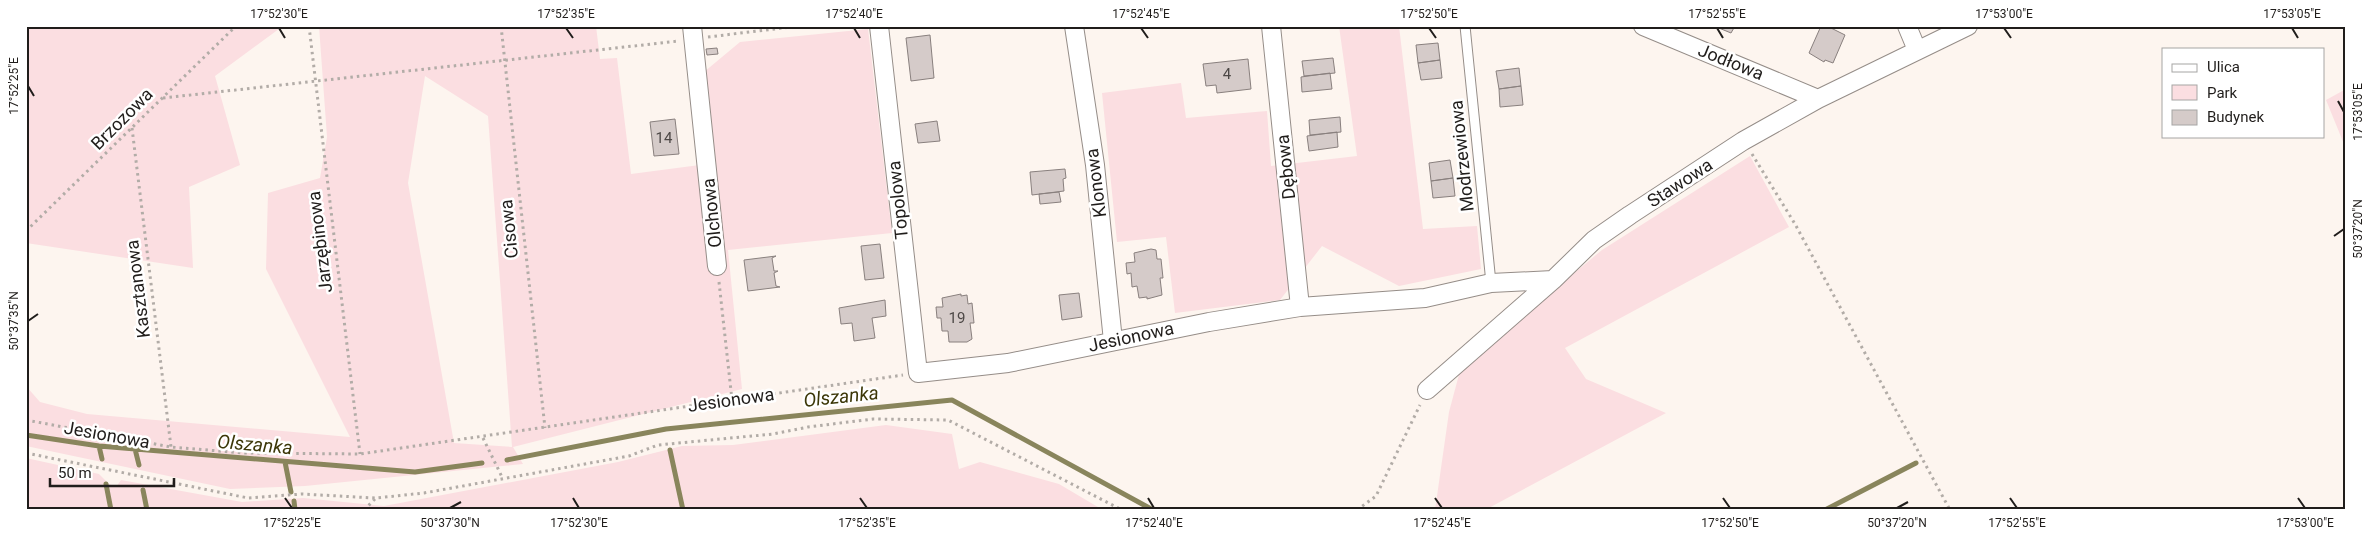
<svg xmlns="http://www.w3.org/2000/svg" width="2372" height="536" font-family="Roboto,sans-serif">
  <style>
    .green { fill: #fbdee1; fill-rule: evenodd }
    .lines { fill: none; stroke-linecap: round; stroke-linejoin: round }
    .stream { stroke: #89855c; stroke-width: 5 }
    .building { fill: #d5cbc9; stroke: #89807e }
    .service-casing { stroke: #958d88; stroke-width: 11 }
    .minor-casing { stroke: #958d88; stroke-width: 20 }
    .path { stroke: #b2aca7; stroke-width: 3; stroke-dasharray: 2.5 4; stroke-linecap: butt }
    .service { stroke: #fff; stroke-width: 9 }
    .minor { stroke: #fff; stroke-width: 18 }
    .ticks { fill: none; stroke: #201d1b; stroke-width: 2 }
    .labels { text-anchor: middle; stroke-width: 5; stroke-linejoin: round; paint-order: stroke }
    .number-label { font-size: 15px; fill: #4d4846 }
    .street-label { font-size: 18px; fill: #201d1b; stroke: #fff }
    .water-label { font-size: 19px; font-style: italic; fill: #3c3708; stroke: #fff }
    .neatline { fill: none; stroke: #201d1b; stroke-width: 2 }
    .ticks-label { font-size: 12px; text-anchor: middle; fill: #201d1b }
  </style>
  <rect width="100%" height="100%" fill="#fdf5ef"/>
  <path class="green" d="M26,26H283L215,76L240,165L189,187L193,268L26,243Z
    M319,26H596L600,59L617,58L631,174L715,163L704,72L740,42L868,29L892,233L728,250L742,389L513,447L523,464L305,486L230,489L26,446V386L40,402L87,414L350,437L266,269L268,193L320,178L327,137ZM425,76L488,116L512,447L454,443L408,183Z
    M1339,26H1399L1423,229L1477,226L1481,269L1399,286L1322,246L1280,300L1175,313L1166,237L1117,242L1102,93L1181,83L1186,118L1267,111L1271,166L1357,156Z
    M2346,89V149L2326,100Z
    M1750,156L1789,227L1565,348L1586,379L1666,413L1485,510H1435L1449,412L1461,367L1602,250Z
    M886,425L952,434L959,469L980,462L1059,484L1103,510H26V458L99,474L109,484L116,487L121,480L242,502L303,498L384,506L618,462L682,446L733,445Z"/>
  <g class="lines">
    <path class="stream" d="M26,435L99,446L415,472L482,463
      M99,446L102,459
      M135,449L139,465
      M670,450L683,510
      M507,460L666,429L952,400L1153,510
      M285,462L291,492
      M106,484L111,510
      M143,490L147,510
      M294,501L295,510
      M1825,510L1916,463"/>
  </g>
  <path class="building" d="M1714,26H1735L1731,33Z
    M1821,26L1829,27L1845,35L1833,63L1825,60L1824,62L1809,53Z
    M930,35L934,78L911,81L906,38Z
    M1438,43L1440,60L1418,63L1416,45Z
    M717,48L718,54L707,55L706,49Z
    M1333,58L1335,73L1304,76L1302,61Z
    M1248,59L1251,89L1217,93L1216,85L1206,86L1203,64Z
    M1440,60L1442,78L1421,80L1418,63Z
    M1519,68L1521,86L1499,89L1496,71Z
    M1330,73L1332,89L1302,92L1301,77Z
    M1521,86L1523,105L1500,107L1499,89Z
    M1340,117L1341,132L1310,135L1309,120Z
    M675,119L679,154L654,156L650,122Z
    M937,121L940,141L918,143L915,124Z
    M1337,132L1338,147L1309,151L1307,136Z
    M1450,160L1453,178L1431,181L1429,163Z
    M1065,169L1066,178L1063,179L1064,191L1032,195L1030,172Z
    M1453,178L1455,196L1433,198L1431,181Z
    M1059,192L1061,202L1040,204L1039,194Z
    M880,244L884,278L865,280L861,246Z
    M1151,249L1156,250L1157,259H1161L1163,278H1160L1162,295L1147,299V297L1139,298L1137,286L1132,287L1131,273L1127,274L1126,263L1135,262L1134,253Z
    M776,256L772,258L774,271H778L774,273L776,286L780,287L748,291L744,260Z
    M1079,293L1082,317L1062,320L1059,295Z
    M961,294V296L967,295L968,304L972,303L974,323H970L972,339L967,342H949L948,331H942L941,318H937L936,307H943L942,298Z
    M885,300L886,316L872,318L875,338L854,341L852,323L841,324L839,308Z"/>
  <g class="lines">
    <g class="service-casing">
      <path id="service" d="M1465,26L1491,283"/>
    </g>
    <g class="minor-casing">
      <path id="minor" d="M692,26L717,266
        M879,26L918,373L1008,363L1209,322L1300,307L1425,298L1491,283L1553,280
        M1074,26L1095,165L1113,341
        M1271,26L1300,307
        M1643,26L1818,99
        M1907,26L1917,50
        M1427,390L1553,280L1594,240L1630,215L1743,141L1818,99L1968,26"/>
    </g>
    <path class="path" d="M309,26L360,454
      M501,26L545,428
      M708,37L799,26
      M163,98L679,41
      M132,128L171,447
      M1752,154L1795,224L1950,510
      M26,231L236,26
      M719,282L732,400
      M26,420L171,447L243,453L360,454L903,375
      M483,438L502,477
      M26,453L248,498L302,494L375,498
      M364,510L376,498L424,493L629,456L658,445L773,434L808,427L873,419L948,420L1122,510
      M1357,510L1376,496L1420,405"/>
    <use href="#service" class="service"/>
    <use href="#minor" class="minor"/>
  </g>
  <path class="ticks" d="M279,28L285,38M566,28L573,38M854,28L860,38M1141,28L1148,38M1429,28L1436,38M1717,28L1723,38M2004,28L2011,38M2292,28L2298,38M28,86L34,96M2338,101L2344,112M2334,236L2344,229M28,321L38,314M285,498L292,508M573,498L579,508M860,498L867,508M1148,498L1154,508M1435,498L1442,508M1723,498L1730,508M2010,498L2017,508M2298,498L2305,508M450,508L461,502M1897,508L1908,502"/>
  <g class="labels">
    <g class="number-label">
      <text x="1227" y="79">4</text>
      <text x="664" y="143">14</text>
      <text x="957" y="323">19</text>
    </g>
    <g class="street-label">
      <text transform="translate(1731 62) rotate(22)" y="6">Jodłowa</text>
      <text transform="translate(122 119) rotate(-45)" y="6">Brzozowa</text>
      <text transform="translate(1462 156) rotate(-96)" y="6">Modrzewiowa</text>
      <text transform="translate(1286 167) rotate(-96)" y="6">Dębowa</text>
      <text transform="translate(1096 183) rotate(-97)" y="6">Klonowa</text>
      <text transform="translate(1680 183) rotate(-33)" y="6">Stawowa</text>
      <text transform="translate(898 200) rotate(-96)" y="6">Topolowa</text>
      <text transform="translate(712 213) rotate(-96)" y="6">Olchowa</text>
      <text transform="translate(509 229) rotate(-96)" y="6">Cisowa</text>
      <text transform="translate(320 242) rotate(-97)" y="6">Jarzębinowa</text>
      <text transform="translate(138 289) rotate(-97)" y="6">Kasztanowa</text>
      <text transform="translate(1131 337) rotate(-12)" y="6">Jesionowa</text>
      <text transform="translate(731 400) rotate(-8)" y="6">Jesionowa</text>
      <text transform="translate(107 435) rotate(10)" y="6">Jesionowa</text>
    </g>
    <g class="water-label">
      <text transform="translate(841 396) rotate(-6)" y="7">Olszanka</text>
      <text transform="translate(255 444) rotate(5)" y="7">Olszanka</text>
    </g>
  </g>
  <rect width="2372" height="536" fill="none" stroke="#ffffff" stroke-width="55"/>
  <rect x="2162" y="48" width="162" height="90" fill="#ffffff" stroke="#a6a5a4"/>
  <rect x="2172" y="64" width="25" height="8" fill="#ffffff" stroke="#a6a5a4"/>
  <text x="2207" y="72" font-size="15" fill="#201d1b">Ulica</text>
  <rect x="2172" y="85" width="25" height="15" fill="#fbdee1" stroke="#a6a5a4"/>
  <text x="2207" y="98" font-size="15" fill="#201d1b">Park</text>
  <rect x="2172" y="110" width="25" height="15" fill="#d5cbc9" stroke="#a6a5a4"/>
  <text x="2207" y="122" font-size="15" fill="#201d1b">Budynek</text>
  <path d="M50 478v8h124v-8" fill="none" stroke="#201d1b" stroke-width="2.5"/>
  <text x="58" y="478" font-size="15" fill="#201d1b" stroke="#ffffff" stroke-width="4" paint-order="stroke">50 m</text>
  <rect x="28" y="28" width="2316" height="480" class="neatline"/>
  <g class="ticks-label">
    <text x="279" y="18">17°52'30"E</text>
    <text x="566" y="18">17°52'35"E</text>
    <text x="854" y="18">17°52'40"E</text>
    <text x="1141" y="18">17°52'45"E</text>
    <text x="1429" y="18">17°52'50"E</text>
    <text x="1717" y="18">17°52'55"E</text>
    <text x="2004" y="18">17°53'00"E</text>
    <text x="2292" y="18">17°53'05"E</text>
    <text transform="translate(14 86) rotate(-90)" y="4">17°52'25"E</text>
    <text transform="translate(2358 112) rotate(-90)" y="4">17°53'05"E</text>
    <text transform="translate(2358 229) rotate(-90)" y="4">50°37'20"N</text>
    <text transform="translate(14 321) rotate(-90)" y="4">50°37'35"N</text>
    <text x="292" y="527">17°52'25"E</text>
    <text x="450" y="527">50°37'30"N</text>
    <text x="579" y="527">17°52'30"E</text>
    <text x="867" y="527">17°52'35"E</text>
    <text x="1154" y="527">17°52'40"E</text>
    <text x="1442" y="527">17°52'45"E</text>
    <text x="1730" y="527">17°52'50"E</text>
    <text x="1897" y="527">50°37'20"N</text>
    <text x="2017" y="527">17°52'55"E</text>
    <text x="2305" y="527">17°53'00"E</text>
  </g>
</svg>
